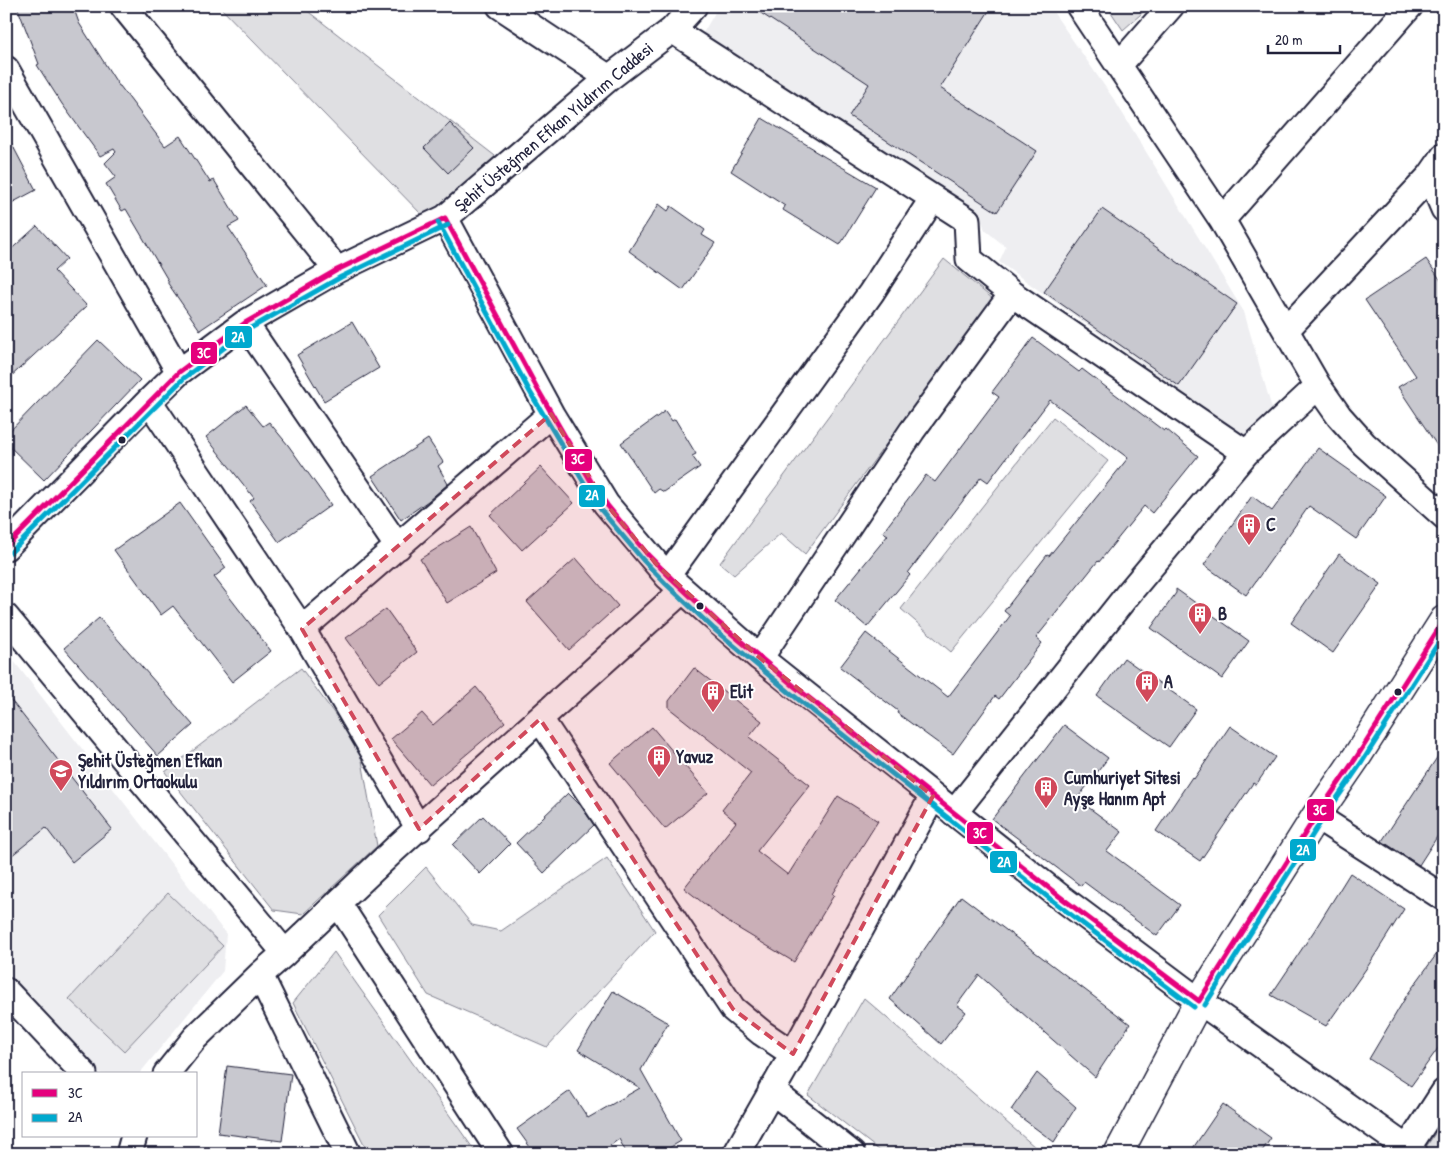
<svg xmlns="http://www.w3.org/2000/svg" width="1450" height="1160" font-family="'Patrick Hand',sans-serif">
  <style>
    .built { fill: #eeeef1 }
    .green { fill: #dfdfe2; stroke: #80808e }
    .building { fill: #c8c8cf; stroke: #22223b }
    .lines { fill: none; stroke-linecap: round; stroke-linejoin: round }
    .minor-casing { stroke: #22223b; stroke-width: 29 }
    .secondary-casing { stroke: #22223b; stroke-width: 31 }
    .minor { stroke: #fff; stroke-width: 25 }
    .secondary { stroke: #fff; stroke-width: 28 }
    .bus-1-casing { stroke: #fff; stroke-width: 9 }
    .bus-2-casing { stroke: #fff; stroke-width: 9 }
    .bus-1 { stroke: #e5007d; stroke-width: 5 }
    .bus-2 { stroke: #00a9ce; stroke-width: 5 }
    .marked { fill: #d1495b; fill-opacity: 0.2; stroke: #d1495b; stroke-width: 4; stroke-dasharray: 10 6; stroke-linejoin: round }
    .bus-dot { fill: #22223b; stroke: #fff; stroke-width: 2 }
    .labels { text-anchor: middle; stroke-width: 4; stroke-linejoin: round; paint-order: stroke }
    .street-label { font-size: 18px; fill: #22223b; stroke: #fff }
    .poi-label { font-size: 18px; font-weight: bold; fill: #22223b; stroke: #fff; text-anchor: start }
    .line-badge { stroke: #fff; stroke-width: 2 }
    .badge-label { font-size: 14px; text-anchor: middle; font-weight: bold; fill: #fff }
  </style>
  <rect width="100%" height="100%" fill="#fff"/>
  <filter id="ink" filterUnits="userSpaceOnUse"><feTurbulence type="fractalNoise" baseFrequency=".02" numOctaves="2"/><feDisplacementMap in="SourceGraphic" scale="10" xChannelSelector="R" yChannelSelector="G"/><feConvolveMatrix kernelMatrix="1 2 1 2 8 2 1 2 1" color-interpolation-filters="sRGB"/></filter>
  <g filter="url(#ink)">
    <path class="built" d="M719,6H1049L1115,101L1244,312L1275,419L1247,439L999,262L1006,247L985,230L978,210L703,33Z
      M6,651L226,934L223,971L140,1073L101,1074L6,971Z"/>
    <path class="green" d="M219,6H301L499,159L424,217Z
      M1107,6H1150L1123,30Z
      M944,259L993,299L805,554L781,533L734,575L720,563Z
      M1053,417L1108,461L951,652L901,609Z
      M301,668L360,749L377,846L303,914L274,910L165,772Z
      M607,858L655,931L547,1047L428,995L378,915L426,867L472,925L501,931Z
      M168,893L223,946L124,1051L69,999Z
      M334,952L477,1154H369L293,1003Z
      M864,998L1043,1154H884L808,1095Z
      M1444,1120V1154H1437L1426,1147Z"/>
    <path class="building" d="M17,6H73L79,23L119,86H120L165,146L180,136L210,182L214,180L239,221L228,227L267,285L200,330L167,282H169L126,209L122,211L106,184L116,177L105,163L116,152L114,149L100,156L62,104L37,65L39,64Z
      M750,6H992L940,88L1037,151L997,212L849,116L869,84Z
      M762,118L814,149L813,150L876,187L840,245L783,210L785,206L731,171Z
      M450,123L474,148L448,173L424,148Z
      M6,133L36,190L6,206Z
      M659,204L668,211L671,206L705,230L702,235L715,243L683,290L629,251Z
      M1102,209L1237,304L1179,386L1044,292Z
      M37,226L67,259L54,271L87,306L6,381V254Z
      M1426,259L1444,285V456L1398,387L1416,376L1365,300Z
      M352,322L379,368L324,401L297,355Z
      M1033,338L1079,372L1082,369L1164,431L1166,429L1198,456L1152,513L1144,506L1099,562L1098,561L1036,638L1042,643L999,699L995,696L953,754L897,713L898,711L840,667L866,633L948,697L1010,616L1004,611L1047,555L1049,556L1128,458L1050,400L988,482L981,477L908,573L910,575L867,627L835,600L888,535L883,532L926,475L935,482L999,397L992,392Z
      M98,340L140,380L44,480L6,443V435Z
      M246,405L263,426L269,422L288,445L331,505L279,542L250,501L254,498L206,437Z
      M665,411L672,421L675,419L696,454L692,456L700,467L664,492L659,489L654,493L621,443Z
      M428,439L443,462L438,466L448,484L428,501L401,520L372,476Z
      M1318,448L1386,496L1356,539L1309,506L1246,595L1204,565L1252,496L1272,511Z
      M541,467L574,503L522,550L490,515Z
      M180,503L226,568L214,577L271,651L232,682L173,606L161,615L114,550Z
      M471,527L496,573L447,603L420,559Z
      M1339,554L1381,584L1333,653L1291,623Z
      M576,558L618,606L569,650L527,602Z
      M1176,589L1249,641L1222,679L1151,628L1176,593Z
      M386,609L417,652L379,683L346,638Z
      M99,618L193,725L158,756L64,648Z
      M1124,658L1196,709L1169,747L1097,696Z
      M694,668L762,721L749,737L810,785L757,851L788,875L838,796L878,821L832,894L834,895L794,962L726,921L684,888L736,822L722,810L751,773L669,708V701Z
      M476,687L505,722L430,785L391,739L422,713L433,725Z
      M6,694L112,829L72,862L46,828L6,860Z
      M1064,725L1108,758L1077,799L1122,832L1107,851L1180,905L1157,936L1084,882L1081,886L992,819Z
      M1230,726L1275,757L1256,785L1253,783L1200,861L1156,831L1192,777L1194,779Z
      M652,727L708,793L665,829L610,763Z
      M1444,747V826L1419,865L1382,841Z
      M568,793L581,806L594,825L544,873L516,843Z
      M483,816L510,844L480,874L453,845Z
      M1350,873L1404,909L1368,966L1326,1026L1271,995L1314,931Z
      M961,896L1130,1024L1095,1077L979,975L957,1005L966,1012L941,1044L890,999Z
      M1444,944V1040L1411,1086L1369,1059L1407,995Z
      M613,991L668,1023L641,1070L681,1141L659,1154H627L619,1139L599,1154H535L517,1129L570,1091L588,1118L640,1088L578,1050Z
      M227,1066L291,1074L282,1141L218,1133Z
      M1037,1073L1076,1107L1054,1142L1011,1110Z
      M1223,1104L1271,1138L1260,1154H1189Z"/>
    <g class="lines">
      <g class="minor-casing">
        <path id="minor" d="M123,6L337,270
          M500,6L609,78
          M1079,6L1222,220L1318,386L1339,416L1364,444L1444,516
          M672,30L967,220L969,259L1012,294L1246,453
          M1119,65L1171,6
          M6,69L179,372
          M1430,176L1444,209
          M445,218L551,414L606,504L667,576L760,658L1059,896L1199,1001L1415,1154
          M1222,220L1410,6
          M245,323L398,547
          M1286,330L1430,176L1444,156
          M149,401L302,629L419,829
          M6,547L149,401L179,372L245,323L337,270L445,218L609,78L672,30L694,6
          M667,576L871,293L933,198
          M6,617L285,953
          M302,629L551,414
          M760,658L912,431L1012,294
          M540,719L733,1009L762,1033L793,1054
          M954,813L1128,594L1246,453L1318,386
          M1316,816L1444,898
          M338,903L501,1154
          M260,975L348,1154
          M6,991L84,1074
          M166,1074L195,1038L260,975L285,953L395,849L683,590
          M771,1090L852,1154
          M1407,1149L1444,1092
          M129,1154L134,1136
          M736,1154L793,1054L933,796"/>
      </g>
      <g class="secondary-casing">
        <path id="secondary" d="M1118,1154L1199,1001L1316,816L1356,758L1444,620"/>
      </g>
      <use href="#minor" class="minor"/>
      <use href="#secondary" class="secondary"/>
      <g class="bus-1-casing">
        <path id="bus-1" d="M445,218L537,388L592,483L607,505L648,555L671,578L719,623L794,686L1059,896L1199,1001
          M6,547L179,372L245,323L337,270L445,218
          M1199,1001L1316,816L1356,758L1444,620"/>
      </g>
      <g class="bus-2-casing">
        <path id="bus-2" d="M438,222L530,392L586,486L601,510L643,560L666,584L714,629L789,692L1054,902L1194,1007
          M11,552L184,378L249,329L341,277L448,225
          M1205,1005L1322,820L1362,762L1444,634"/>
      </g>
      <use href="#bus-1" class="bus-1"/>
      <use href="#bus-2" class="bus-2"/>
    </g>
  </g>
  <path class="marked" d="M551,414L606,504L658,566L760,658L933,796L793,1054L733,1009L540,719L419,829L302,629Z"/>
  <defs>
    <g id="building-pin" transform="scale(1.25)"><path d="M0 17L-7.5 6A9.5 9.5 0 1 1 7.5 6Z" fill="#d1495b" stroke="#fff"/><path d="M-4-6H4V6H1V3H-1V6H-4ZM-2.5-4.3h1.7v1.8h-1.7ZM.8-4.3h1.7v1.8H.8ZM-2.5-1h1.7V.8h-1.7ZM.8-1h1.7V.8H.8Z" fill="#fff"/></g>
    <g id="school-pin" transform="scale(1.25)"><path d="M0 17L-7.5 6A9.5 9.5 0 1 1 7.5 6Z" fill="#d1495b" stroke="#fff"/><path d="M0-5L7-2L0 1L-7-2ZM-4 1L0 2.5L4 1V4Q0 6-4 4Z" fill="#fff"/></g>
  </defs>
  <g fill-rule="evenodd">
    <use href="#building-pin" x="1249" y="525"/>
    <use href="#building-pin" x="1200" y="614"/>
    <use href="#building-pin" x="1147" y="682"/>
    <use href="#building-pin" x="713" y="692"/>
    <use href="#building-pin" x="659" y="757"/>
    <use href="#school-pin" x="61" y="771"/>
    <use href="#building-pin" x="1046" y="788"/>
  </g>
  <g class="bus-dot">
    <circle cx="122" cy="440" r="4.5"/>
    <circle cx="700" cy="606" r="4.5"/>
    <circle cx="1398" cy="692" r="4.5"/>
  </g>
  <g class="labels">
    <g class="street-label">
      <text transform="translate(554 127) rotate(-40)" y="6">Şehit Üsteğmen Efkan Yıldırım Caddesi</text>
    </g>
    <g class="poi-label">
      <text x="1266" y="531">C</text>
      <text x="1218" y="620">B</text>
      <text x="1164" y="688">A</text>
      <text x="730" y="698">Elit</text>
      <text x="676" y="763">Yavuz</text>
      <text x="78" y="767">Şehit Üsteğmen Efkan<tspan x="78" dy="21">Yıldırım Ortaokulu</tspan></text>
      <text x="1064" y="784">Cumhuriyet Sitesi<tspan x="1064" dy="21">Ayşe Hanım Apt</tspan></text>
    </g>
  </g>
  <g class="line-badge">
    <rect x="224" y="325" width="29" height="24" rx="5" fill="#00a9ce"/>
    <rect x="190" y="341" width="28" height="24" rx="5" fill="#e5007d"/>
    <rect x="564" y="448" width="29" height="24" rx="5" fill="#e5007d"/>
    <rect x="578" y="484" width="28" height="24" rx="5" fill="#00a9ce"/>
    <rect x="1306" y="798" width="29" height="24" rx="5" fill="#e5007d"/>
    <rect x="966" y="821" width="28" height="24" rx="5" fill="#e5007d"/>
    <rect x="1289" y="838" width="28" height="24" rx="5" fill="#00a9ce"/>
    <rect x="989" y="850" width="29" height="24" rx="5" fill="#00a9ce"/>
  </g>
  <g class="badge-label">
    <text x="238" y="342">2A</text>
    <text x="204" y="358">3C</text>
    <text x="578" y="464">3C</text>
    <text x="592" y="500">2A</text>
    <text x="1320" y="815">3C</text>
    <text x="980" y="838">3C</text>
    <text x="1303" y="855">2A</text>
    <text x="1004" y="867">2A</text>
  </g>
  <rect width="1450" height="1160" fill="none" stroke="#fff" stroke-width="25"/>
  <rect x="12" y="12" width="1425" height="1135" fill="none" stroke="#22223b" stroke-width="2" filter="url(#ink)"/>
  <rect x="22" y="1072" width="175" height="65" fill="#ffffff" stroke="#a7a7b1"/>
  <rect x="32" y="1089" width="25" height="8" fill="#e5007d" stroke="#a7a7b1"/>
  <text x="68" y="1098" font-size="15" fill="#22223b">3C</text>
  <rect x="32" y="1114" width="25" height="8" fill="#00a9ce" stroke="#a7a7b1"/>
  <text x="68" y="1122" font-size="15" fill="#22223b">2A</text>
  <path d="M1268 45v8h72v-8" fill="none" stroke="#22223b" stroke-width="2.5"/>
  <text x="1275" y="45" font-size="15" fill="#22223b" stroke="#ffffff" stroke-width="4" paint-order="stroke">20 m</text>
</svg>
